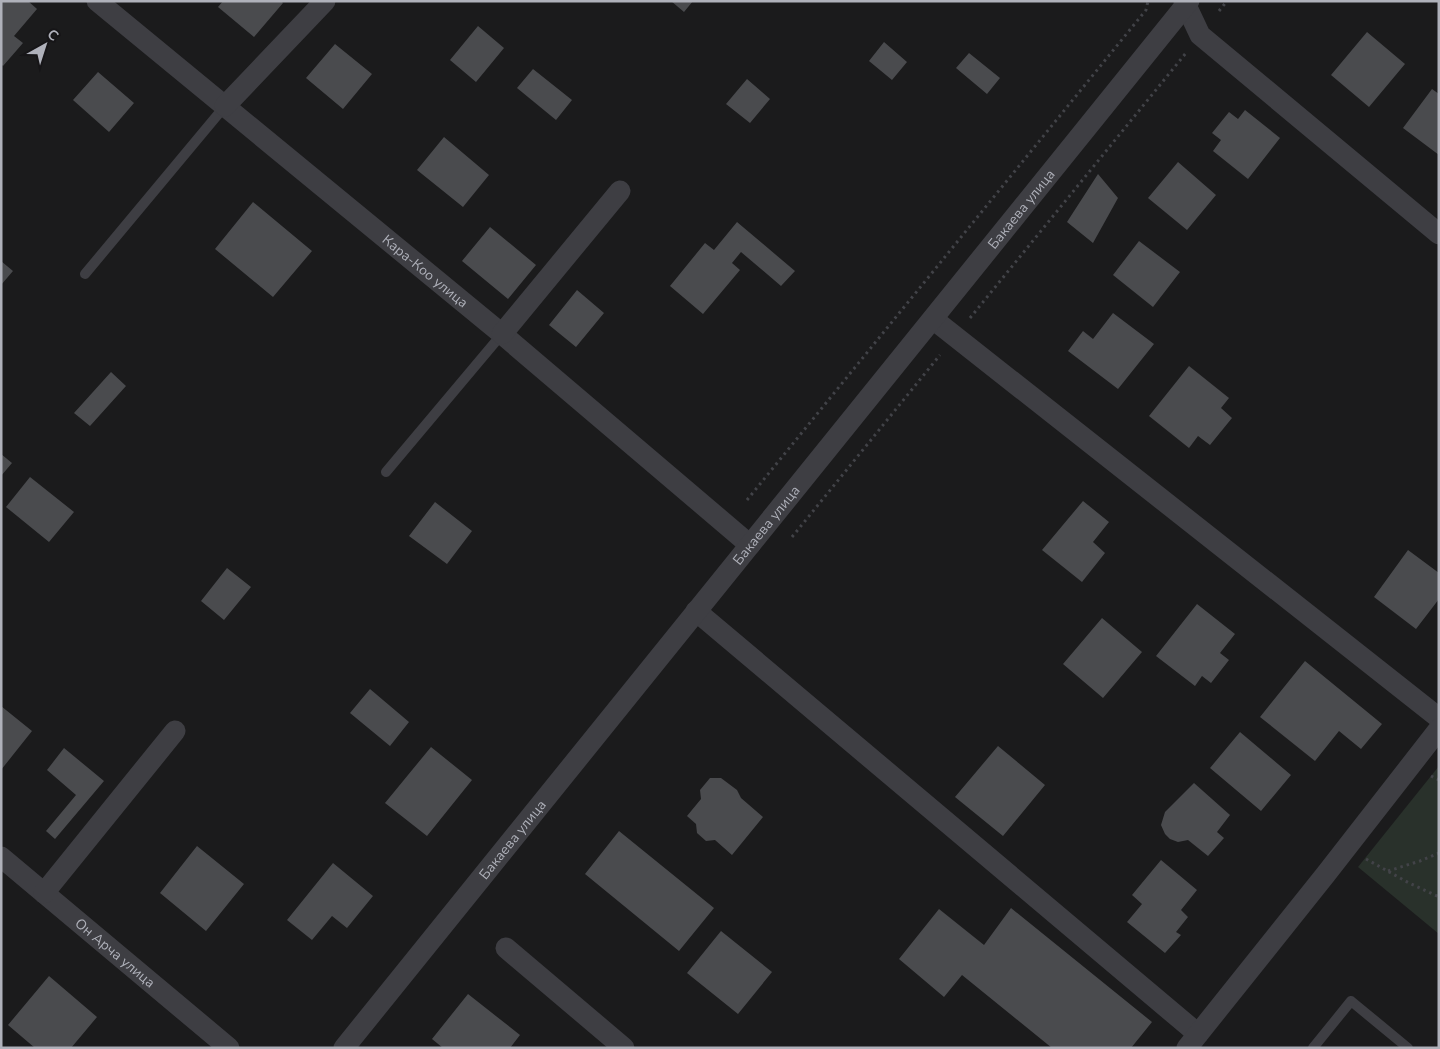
<svg xmlns="http://www.w3.org/2000/svg" width="1440" height="1049" font-family="'Nunito Sans',sans-serif">
  <style>
    .green { fill: #29312b }
    .building { fill: #4a4b4e }
    .lines { fill: none; stroke-linecap: round; stroke-linejoin: round }
    .path { stroke: #424348; stroke-width: 3; stroke-dasharray: 2.5 4; stroke-linecap: butt }
    .service { stroke: #3e3e43; stroke-width: 10 }
    .minor { stroke: #3e3e43; stroke-width: 21 }
    .labels { text-anchor: middle; stroke-width: 5; stroke-linejoin: round; paint-order: stroke }
    .street-label { font-size: 14px; fill: #afb1ba; stroke: #161517 }
  </style>
  <rect width="100%" height="100%" fill="#1b1b1c"/>
  <path class="green" d="M1439,766V934L1358,867Z"/>
  <path class="building" d="M1,1H28L37,9L14,36L23,43L3,66L1,64Z
    M223,1H281L283,3L254,37L218,7Z
    M671,1H693L684,12Z
    M478,26L504,48L476,82L450,60Z
    M1367,32L1405,64L1369,107L1331,75Z
    M884,42L907,62L892,80L869,61Z
    M335,44L372,74L343,109L306,78Z
    M969,53L1000,78L987,94L956,68Z
    M533,69L572,100L556,120L517,88Z
    M98,72L134,103L109,132L73,100Z
    M747,79L770,99L750,123L726,104Z
    M1432,89L1439,94V155L1403,128Z
    M1245,110L1280,138L1248,179L1213,151L1221,140L1212,133L1229,112L1238,119Z
    M444,137L489,175L463,207L417,170Z
    M1178,162L1216,195L1187,230L1148,198Z
    M1098,174L1118,198L1093,243L1067,222Z
    M253,202L312,251L273,297L215,249Z
    M737,222L795,271L781,286L741,252L732,263L740,270L703,314L670,286L705,243L714,250Z
    M490,227L536,265L508,299L462,261Z
    M1139,241L1180,272L1153,307L1113,275Z
    M1,261L13,271L1,285Z
    M577,290L604,313L576,347L549,325Z
    M1113,313L1154,344L1118,389L1068,351L1083,331L1093,339Z
    M1189,366L1229,398L1221,408L1232,418L1210,445L1198,436L1189,448L1149,416Z
    M111,372L126,386L90,426L74,413Z
    M1,454L12,463L1,476Z
    M30,477L74,512L49,542L6,507Z
    M1083,501L1109,522L1093,542L1105,553L1082,582L1042,550Z
    M435,502L472,531L447,564L409,536Z
    M1408,550L1439,573V599L1416,629L1374,597Z
    M227,568L251,587L224,620L201,601Z
    M1197,604L1235,634L1220,653L1229,660L1211,683L1202,676L1195,686L1156,656Z
    M1102,618L1142,652L1103,698L1063,664Z
    M1305,661L1382,724L1361,749L1339,731L1315,761L1260,717Z
    M370,689L409,722L390,746L350,713Z
    M1,706L32,731L1,770Z
    M1240,732L1291,775L1261,811L1210,768Z
    M998,746L1045,785L1003,836L955,797Z
    M431,747L472,780L427,836L385,803Z
    M64,748L104,781L55,839L46,831L76,795L47,770Z
    M710,778H721L737,790L741,798L763,817L732,855L715,840L706,841L697,833L696,824L687,816L701,799L700,790Z
    M1194,783L1230,815L1217,832L1224,838L1208,856L1188,840L1178,842L1170,839L1165,834L1161,825L1165,812Z
    M619,831L714,908L679,951L585,874Z
    M197,846L244,884L206,931L160,893Z
    M1161,860L1197,890L1181,910L1188,917L1176,932L1181,935L1165,953L1127,922L1142,904L1132,895Z
    M333,863L373,896L347,928L332,916L312,940L287,920Z
    M1011,908L1152,1022L1131,1048H1052L962,975L944,997L899,959L939,909L984,945Z
    M721,931L772,972L738,1014L687,973Z
    M49,976L97,1017L71,1048H35L8,1025Z
    M468,994L520,1035L510,1048H443L432,1039Z"/>
  <g class="lines">
    <path class="path" d="M1219,11L1227,1
      M970,318L1186,53
      M747,500L1146,10L1148,1
      M792,537L940,355
      M1431,776L1439,780
      M1366,859L1409,883L1439,897
      M1388,871L1420,861L1439,853"/>
    <path class="service" d="M85,274L225,106
      M386,472L502,334
      M1313,1048L1351,1001L1408,1048"/>
    <g class="minor">
      <path id="s1" d="M97,1L502,334L750,545"/>
      <path d="M1184,1L1200,35L1439,234"/>
      <path d="M225,106L325,1"/>
      <path d="M933,319L1439,718"/>
      <path d="M502,334L620,191"/>
      <path d="M696,611L1198,1034"/>
      <path id="s2" d="M1,857L229,1048"/>
      <path d="M44,893L175,731"/>
      <path d="M506,948L624,1048"/>
      <path id="s3" d="M344,1048L1189,1"/>
      <path d="M1187,1048L1326,874L1439,729"/>
    </g>
  </g>
  <g class="labels">
    <g class="street-label">
      <text dy="5" stroke="none"><textPath href="#s3" startOffset="1078">Бакаева улица</textPath></text>
      <text dy="5" stroke="none"><textPath href="#s1" startOffset="425">Кара-Коо улица</textPath></text>
      <text dy="5" stroke="none"><textPath href="#s3" startOffset="672">Бакаева улица</textPath></text>
      <text dy="5" stroke="none"><textPath href="#s3" startOffset="268">Бакаева улица</textPath></text>
      <text dy="5" stroke="none"><textPath href="#s2" startOffset="149">Он Арча улица</textPath></text>
    </g>
  </g>
  <rect width="1440" height="1049" fill="none" stroke="#afb1ba" stroke-width="5"/>
  <g transform="translate(45 45) rotate(39)" stroke="#161517" stroke-width="4" paint-order="stroke">
  <path d="M0-4L9 19L0 12L-9 19Z" fill="#afb1ba"/>
  <text y="-8" font-size="14" font-weight="bold" text-anchor="middle" fill="#afb1ba">С</text>
  </g>
</svg>
